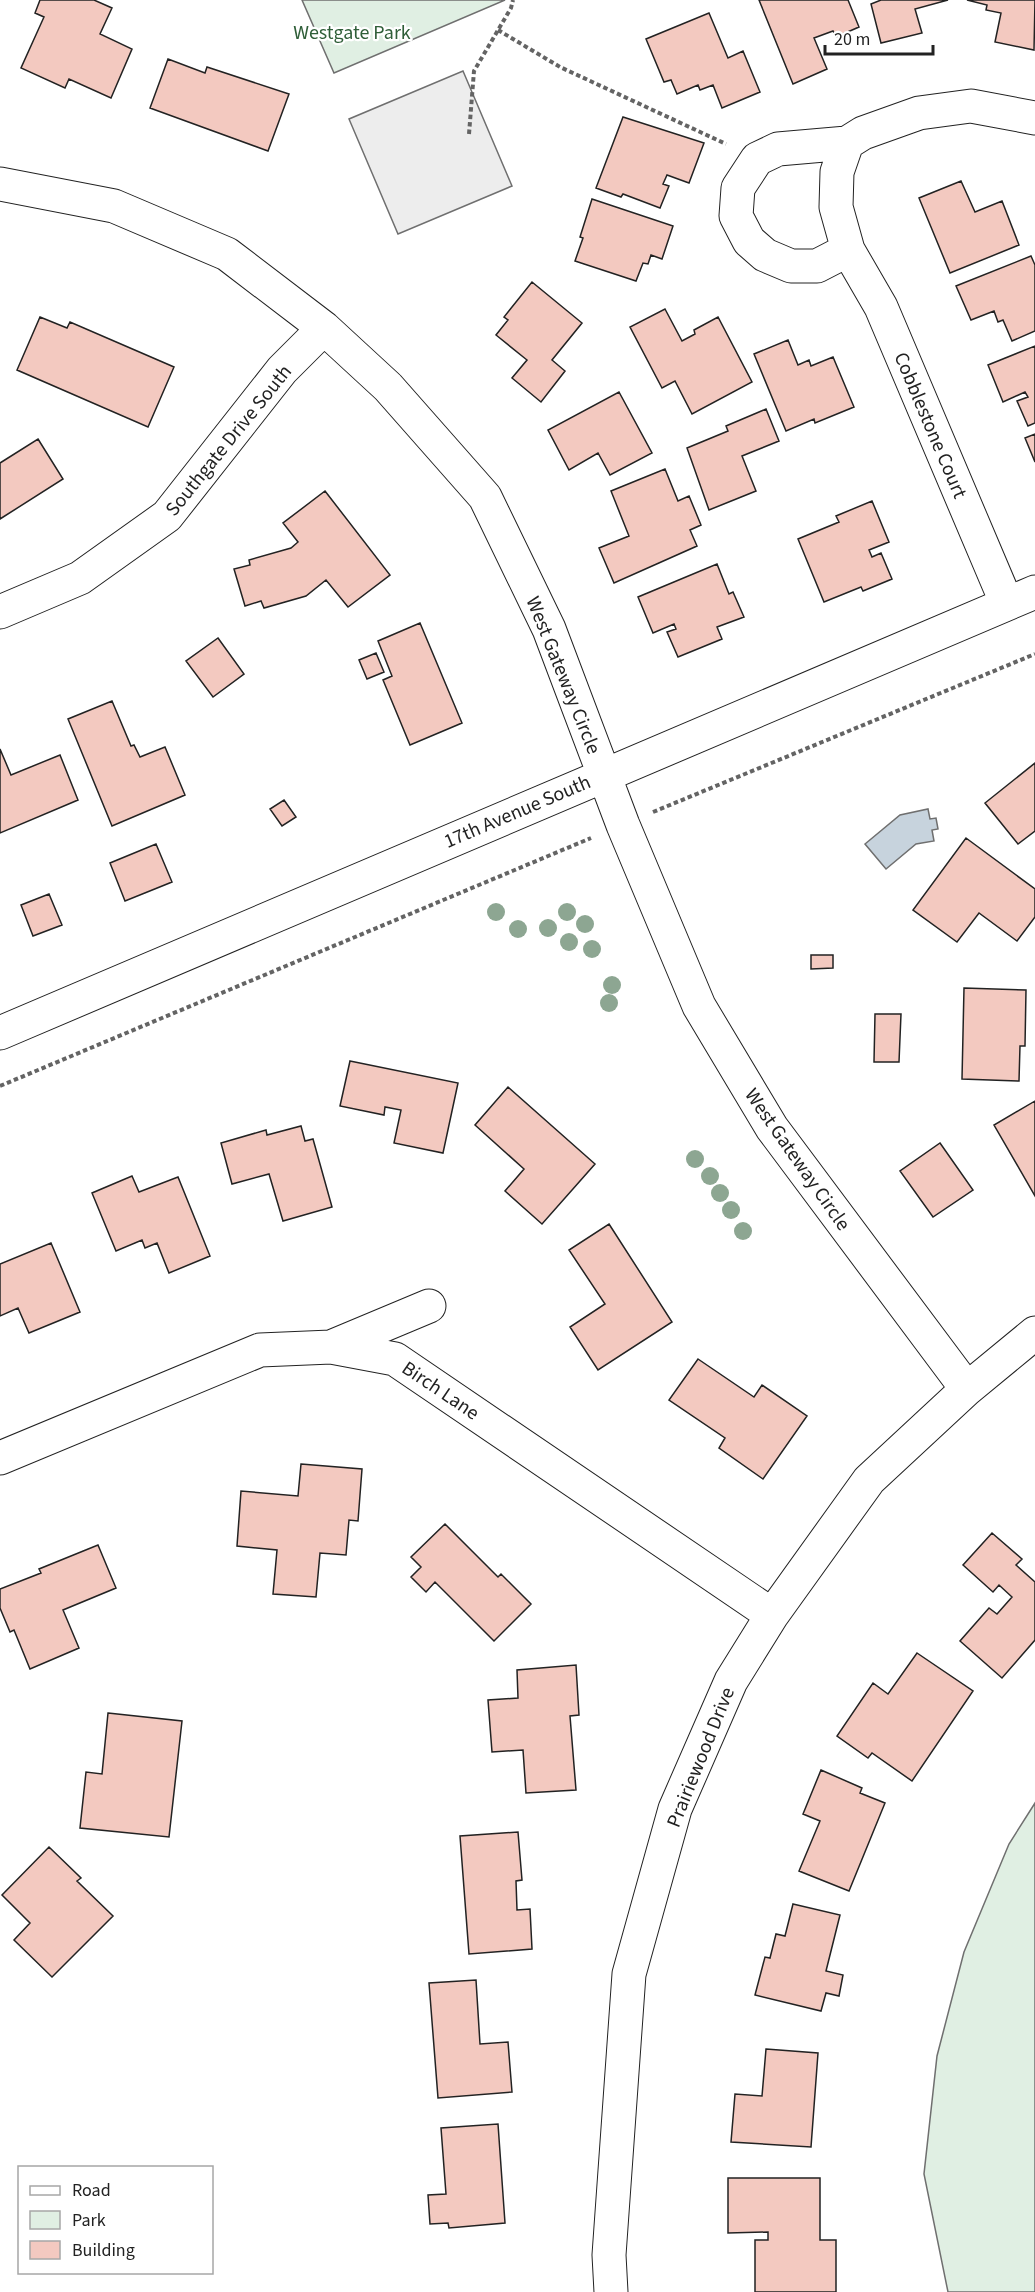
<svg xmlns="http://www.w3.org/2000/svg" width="1035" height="2292" font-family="'Source Sans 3',sans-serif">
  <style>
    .green { fill: #e0efe3; stroke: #6f6f6f; stroke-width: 1.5 }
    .parking { fill: #ededed; stroke: #6f6f6f; stroke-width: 1.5 }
    .water { fill: #c7d3dd; stroke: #6f6f6f; stroke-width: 1.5 }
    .building { fill: #f3c9c0; stroke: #222; stroke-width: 1.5 }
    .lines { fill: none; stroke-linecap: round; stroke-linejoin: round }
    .minor-casing { stroke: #222; stroke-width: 35 }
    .path { stroke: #646464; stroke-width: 4; stroke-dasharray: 4.5 3; stroke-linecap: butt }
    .minor { stroke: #fff; stroke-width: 33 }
    .tree { fill: #8da692 }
    .labels { text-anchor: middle; stroke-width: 4.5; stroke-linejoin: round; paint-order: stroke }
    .park-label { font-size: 20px; fill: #2f5e38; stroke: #fff }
    .street-label { font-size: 20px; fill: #222; stroke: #fff }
  </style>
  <rect width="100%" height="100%" fill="#fff"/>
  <path class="green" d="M302,0H505L334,73Z
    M1035,1803V2292H948L924,2174L937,2056L964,1952L1009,1844Z"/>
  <path class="parking" d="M463,71L512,186L398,234L349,119Z"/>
  <path class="water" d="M928,809L930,819L936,818L938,829L932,830L934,841L916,844L886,869L865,844L900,815Z"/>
  <path class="building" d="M40,0H94L112,8L100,34L132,49L111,98L69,79L65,88L21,68L44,17L35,13Z
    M759,0H848L859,27L836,37L833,31L814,38L827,69L793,84Z
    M881,0H948L915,9L922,33L881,43L871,4Z
    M967,0H1035L1034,50L995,42L1001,13L986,10L987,5Z
    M709,13L728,58L743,51L760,92L722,108L713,85L700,90L698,85L677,94L671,80L664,82L646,39Z
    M168,59L205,73L207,67L289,94L268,151L150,108Z
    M623,117L704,143L689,183L667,175L663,184L669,186L660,208L623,194L621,197L596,188Z
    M961,181L975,212L1002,201L1019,245L950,273L919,198Z
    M592,199L673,226L662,259L651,255L648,264L643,263L636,281L575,261L583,238L580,237Z
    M1031,256L1035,265V331L1012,341L1003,320L998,322L994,311L971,320L956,286Z
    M532,282L582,323L552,360L565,371L541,402L512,378L527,360L496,335L508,320L504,317Z
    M665,309L682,341L695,334L694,330L718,317L752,382L692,414L675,381L662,388L630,327Z
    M40,317L67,328L70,322L174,367L148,427L17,370Z
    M788,340L798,365L809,360L811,366L833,357L854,407L815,423L814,419L786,431L754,354Z
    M1035,346V423L1028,426L1017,401L1028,397L1025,392L1003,402L988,365Z
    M619,392L652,453L610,475L598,453L569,470L548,430Z
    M766,409L779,441L742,456L756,491L709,510L687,448L728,431L726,426Z
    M1035,434V462L1025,438Z
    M38,439L63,479L0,519V463Z
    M665,469L678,501L689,496L701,525L690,530L697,546L614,583L599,548L629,536L611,491Z
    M325,491L390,575L348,607L326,580L306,596L264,608L261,601L245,606L234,569L250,565L249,560L291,548L298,542L283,523Z
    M872,501L889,542L869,550L872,557L881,553L892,579L863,591L861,587L824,602L798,539L839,522L836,516Z
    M717,564L729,594L733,592L744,617L717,627L722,639L678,657L667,632L676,629L674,624L653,633L638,597Z
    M420,623L462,723L410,745L383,680L392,676L378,641Z
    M218,638L244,674L213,697L186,661Z
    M376,653L384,672L367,679L359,660Z
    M112,701L131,746L134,745L140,757L165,747L185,795L112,826L68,719Z
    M0,749L11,775L60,755L78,800L0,833Z
    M1035,763V831L1018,844L985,803Z
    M284,800L296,817L282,826L270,809Z
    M966,838L1035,889V917L1017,941L979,913L957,942L913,910Z
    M156,844L172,882L125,901L110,863Z
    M49,894L62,925L33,936L21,905Z
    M811,955H833V968L811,969Z
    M964,988L1026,990L1025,1046H1020L1019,1081L962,1079Z
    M875,1014H901L899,1062H874Z
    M350,1061L458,1083L443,1153L394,1143L401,1110L385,1107L384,1115L340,1106Z
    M508,1087L595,1164L542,1224L505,1191L524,1169L475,1125Z
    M1035,1101V1196L994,1125Z
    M301,1126L305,1141L313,1139L332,1207L283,1221L269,1174L232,1184L221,1143L266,1130L267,1135Z
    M940,1143L973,1190L933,1217L900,1171Z
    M132,1176L139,1192L178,1177L210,1256L169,1273L157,1243L145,1248L142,1240L116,1251L92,1193Z
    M609,1224L672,1322L598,1370L570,1327L605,1304L569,1250Z
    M51,1243L80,1312L29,1333L18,1308L0,1316V1264Z
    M698,1359L754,1397L762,1385L807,1416L763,1479L719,1448L725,1438L669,1400Z
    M301,1464L362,1469L358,1521L349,1520L346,1555L320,1553L316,1597L273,1594L277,1550L237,1546L241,1491L298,1496Z
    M445,1524L498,1577L501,1574L531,1604L494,1641L435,1582L426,1592L411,1577L421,1567L411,1557Z
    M992,1533L1022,1559L1016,1565L1035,1582V1640L1002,1678L960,1641L989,1608L997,1614L1012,1597L999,1585L993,1592L963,1565Z
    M98,1545L116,1588L63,1610L79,1648L30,1669L14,1630L10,1632L0,1608V1589L41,1573L39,1569Z
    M917,1653L973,1691L912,1781L872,1753L868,1758L837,1736L873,1683L888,1694Z
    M576,1665L579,1715L570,1716L576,1790L526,1793L523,1750L492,1752L488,1700L518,1698L517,1670Z
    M108,1713L182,1721L169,1837L80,1828L86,1772L102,1774Z
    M821,1770L862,1788L860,1793L885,1803L849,1891L799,1871L820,1821L803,1814Z
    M518,1832L522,1880L516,1881L517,1910L530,1909L532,1949L469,1954L460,1836Z
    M49,1847L81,1878L77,1881L113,1916L52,1977L14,1940L30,1923L2,1895Z
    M793,1904L840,1915L826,1971L843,1975L839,1996L826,1993L821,2011L755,1995L765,1957L770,1958L776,1934L785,1936Z
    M476,1980L480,2044L508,2042L512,2092L438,2098L429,1983Z
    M766,2049L818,2053L811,2147L731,2142L735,2094L762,2096Z
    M498,2124L505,2223L449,2228L448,2223L430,2224L428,2195L446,2194L441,2128Z
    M728,2178H820V2240H836V2292H755V2240H768V2232L728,2233Z"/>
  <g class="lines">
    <g class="minor-casing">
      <path id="minor" d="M847,143L837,172L836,207L848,250L881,307L1007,604
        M0,184L114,206L227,254L324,328L388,387L485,497L549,629L623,825L699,1006L772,1128L967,1389
        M848,250L817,266H791L765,255L749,241L736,216L738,188L757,159L778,149L847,143L863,133L919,113L971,106L1035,118
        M0,612L80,578L167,516L282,370L324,328
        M0,1033L1035,592
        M331,1347L429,1306
        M0,1458L260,1350L331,1347L395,1359L772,1615
        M611,2292L609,2255L629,1974L675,1809L731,1681L772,1615L869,1480L967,1389L1035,1333"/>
    </g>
    <path class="path" d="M498,30L560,67L726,144
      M469,134L474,71L511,8L513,0
      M653,812L1035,654
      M0,1086L591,838"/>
    <use href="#minor" class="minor"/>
  </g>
  <g class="tree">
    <circle cx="496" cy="912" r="9"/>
    <circle cx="567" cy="912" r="9"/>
    <circle cx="585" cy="924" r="9"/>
    <circle cx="548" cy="928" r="9"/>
    <circle cx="518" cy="929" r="9"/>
    <circle cx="569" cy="942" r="9"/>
    <circle cx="592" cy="949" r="9"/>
    <circle cx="612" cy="985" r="9"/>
    <circle cx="609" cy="1003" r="9"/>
    <circle cx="695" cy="1159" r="9"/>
    <circle cx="710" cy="1176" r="9"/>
    <circle cx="720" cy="1193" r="9"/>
    <circle cx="731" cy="1210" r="9"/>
    <circle cx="743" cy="1231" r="9"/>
  </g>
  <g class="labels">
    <g class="park-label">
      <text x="352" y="39">Westgate Park</text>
    </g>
    <g class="street-label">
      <text transform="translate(931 425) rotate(67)" y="7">Cobblestone Court</text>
      <text transform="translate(228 440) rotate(-51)" y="7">Southgate Drive South</text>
      <text transform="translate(564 675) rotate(68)" y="7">West Gateway Circle</text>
      <text transform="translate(517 811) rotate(-23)" y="7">17th Avenue South</text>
      <text transform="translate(798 1159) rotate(55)" y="7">West Gateway Circle</text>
      <text transform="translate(441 1390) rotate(34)" y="7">Birch Lane</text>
      <text transform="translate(700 1757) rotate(-68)" y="7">Prairiewood Drive</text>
    </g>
  </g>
  <rect x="18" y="2166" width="195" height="108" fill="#ffffff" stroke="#a7a7a7" stroke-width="1.5"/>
  <rect x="30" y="2186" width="30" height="9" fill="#ffffff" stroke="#a7a7a7" stroke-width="1.5"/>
  <text x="72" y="2196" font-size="18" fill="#222222">Road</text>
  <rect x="30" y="2211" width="30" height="18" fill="#e0efe3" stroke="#a7a7a7" stroke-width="1.5"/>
  <text x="72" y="2226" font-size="18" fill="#222222">Park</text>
  <rect x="30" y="2241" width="30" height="18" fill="#f3c9c0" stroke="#a7a7a7" stroke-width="1.5"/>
  <text x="72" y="2256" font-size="18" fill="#222222">Building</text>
  <path d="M825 45v9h108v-9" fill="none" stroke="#222222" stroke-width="3"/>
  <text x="834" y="45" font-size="18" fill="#222222" stroke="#ffffff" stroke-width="4.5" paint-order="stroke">20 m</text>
</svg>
